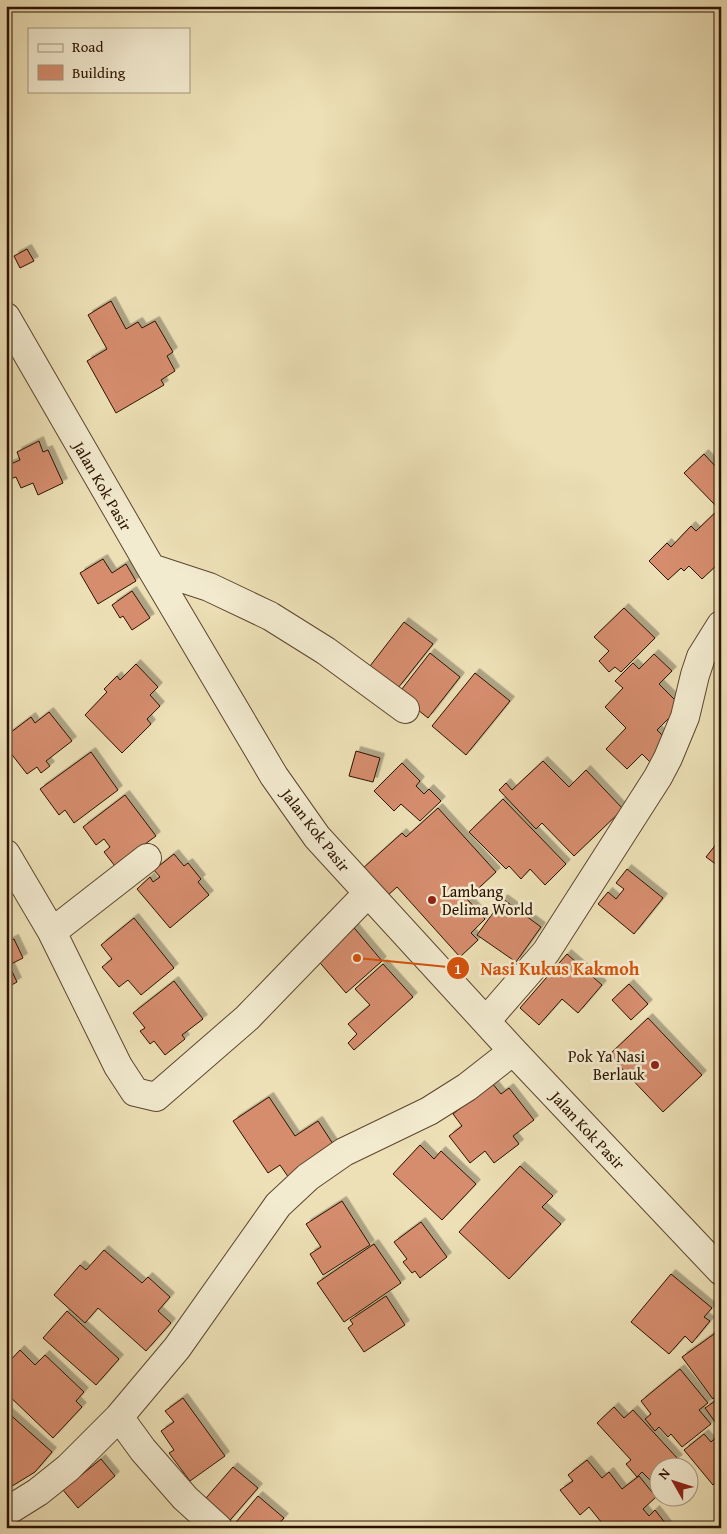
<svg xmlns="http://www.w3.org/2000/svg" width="727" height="1534" font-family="'Gentium Book Plus',serif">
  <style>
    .building { fill: #d58d6e; stroke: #2c1300; filter: url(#shadow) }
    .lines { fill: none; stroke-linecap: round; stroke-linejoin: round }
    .minor-casing { stroke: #5c462e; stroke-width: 30 }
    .minor { stroke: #f3ebd0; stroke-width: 28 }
    .poi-dot { fill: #8f2418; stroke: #f3ebd0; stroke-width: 2 }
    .labels { text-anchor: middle; stroke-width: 5; stroke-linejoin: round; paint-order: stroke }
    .street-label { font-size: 16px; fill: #2c1300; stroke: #f3ebd0 }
    .poi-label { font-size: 16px; fill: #2c1300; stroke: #f3ebd0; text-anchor: start }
    .leader { fill: none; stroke: #d5520b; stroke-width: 2 }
    .callout-dot { fill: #d5520b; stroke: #f3ebd0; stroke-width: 2 }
    .mark-label { font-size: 15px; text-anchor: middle; font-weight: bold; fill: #fff }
    .callout-label { font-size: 18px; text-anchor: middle; font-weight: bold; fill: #d5520b; stroke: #f3ebd0; stroke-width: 5; stroke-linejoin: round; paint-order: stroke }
  </style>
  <defs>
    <filter id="shadow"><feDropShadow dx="4.5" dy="-4.5" stdDeviation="0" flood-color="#0004"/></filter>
  </defs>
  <rect width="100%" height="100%" fill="#ede0b6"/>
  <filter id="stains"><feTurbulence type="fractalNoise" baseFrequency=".004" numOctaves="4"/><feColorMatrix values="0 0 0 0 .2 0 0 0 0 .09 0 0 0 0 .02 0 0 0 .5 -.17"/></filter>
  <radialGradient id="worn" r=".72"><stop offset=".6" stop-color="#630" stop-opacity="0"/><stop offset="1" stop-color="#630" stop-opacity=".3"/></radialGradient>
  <path class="building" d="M27,249L34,261L20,268L14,256Z
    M111,301L126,329L138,322L142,328L155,321L173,352L167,356L175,371L161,380L164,385L116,413L87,361L107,349L88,315Z
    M39,441L43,452L48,450L63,483L38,495L33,483L21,488L16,477L10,479L6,470V466L20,460L17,452Z
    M704,454L716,467L721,462V504L717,507L684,473Z
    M721,507V565L719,563L702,579L689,566L684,571L681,568L668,580L649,561L667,543L671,547L691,526L696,531Z
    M103,559L112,573L126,564L136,581L98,604L80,573Z
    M132,591L150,618L132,630L123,616L120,618L112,605Z
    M624,608L655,638L621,672L615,667L609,672L599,661L609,651L594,637Z
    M404,622L433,644L398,688L370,666Z
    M430,653L460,677L428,718L398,694Z
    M654,654L672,671L659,684L681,706L657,730L670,743L651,763L642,754L627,769L606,749L626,728L605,707L623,688L615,681L633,663L639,669Z
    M136,664L158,687L150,695L160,706L147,719L151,724L122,753L85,715L107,692L104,689L117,676L120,680Z
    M475,673L510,701L466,755L432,726Z
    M49,712L72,741L46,761L50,766L41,773L37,767L27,774L6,747V736L31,717L35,723Z
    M356,751L380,758L373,782L349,776Z
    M91,752L118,790L74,823L65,810L59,815L40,789Z
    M543,761L569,787L586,770L623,809L574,856L542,823L536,829L499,790L506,783L512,790Z
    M402,763L420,781L416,786L424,794L429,789L441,801L420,821L401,804L394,811L374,791Z
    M125,795L156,836L115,866L104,852L110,847L104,839L96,845L83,827Z
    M503,799L566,864L545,885L530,869L521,879L509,866L506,869L469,832Z
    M438,808L496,872L467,899L485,919L471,933L478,940L460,957L397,887L387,896L362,869L402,833L406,837Z
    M721,838V868L706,857Z
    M174,854L184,866L188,863L201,879L198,882L209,895L170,928L137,889L150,877L153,882L160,877L154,870Z
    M627,869L663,898L634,934L598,904L608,892L616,899L624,889L616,883Z
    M503,899L541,927L516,962L477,935Z
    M134,918L174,968L141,995L128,980L119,987L102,967L112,959L101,945Z
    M350,923L382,961L346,993L315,957Z
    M14,939L23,958L9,965L17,982L6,988V943Z
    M567,954L602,985L578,1013L562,999L539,1025L520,1008Z
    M383,964L413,997L354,1050L348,1043L357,1034L348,1024L370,1005L355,989Z
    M174,981L203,1019L182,1035L185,1039L165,1055L154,1041L150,1044L140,1031L145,1028L133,1013Z
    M629,984L648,1004L631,1020L612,1000Z
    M648,1018L702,1075L663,1112L609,1055Z
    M492,1083L501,1094L509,1088L534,1120L513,1136L519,1144L494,1163L485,1151L470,1163L449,1136L462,1126L453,1114Z
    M269,1097L295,1136L318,1121L335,1147L289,1178L280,1165L268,1173L233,1121Z
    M420,1145L434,1159L441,1151L476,1184L442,1220L393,1174Z
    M520,1166L553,1196L542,1207L561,1224L509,1279L459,1232Z
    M342,1201L370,1245L323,1275L310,1254L321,1247L306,1224Z
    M421,1222L447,1257L420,1278L415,1271L412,1273L403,1262L407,1259L394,1242Z
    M374,1244L401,1283L344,1322L317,1283Z
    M104,1250L142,1283L148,1277L170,1297L158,1311L171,1323L146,1351L98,1308L85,1323L54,1295L80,1265L86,1270Z
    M671,1274L712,1308L704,1317L710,1321L692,1343L685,1336L669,1354L631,1322Z
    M386,1296L405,1325L364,1352L348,1328L353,1324L350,1320Z
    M67,1311L119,1359L96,1385L43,1338Z
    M721,1329V1394L713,1399L682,1357Z
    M20,1350L35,1365L45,1355L84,1392L76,1401L82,1407L53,1438L6,1393V1365Z
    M680,1369L708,1403L699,1410L711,1424L682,1447L671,1434L668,1437L659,1427L655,1431L645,1419L651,1414L641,1401Z
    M721,1397V1430L705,1408Z
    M183,1398L225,1456L190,1481L169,1453L174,1450L161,1431L174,1422L165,1411Z
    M614,1407L624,1418L633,1410L678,1459L669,1466H660V1476L652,1482L642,1472L637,1477L626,1464L631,1460L597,1423Z
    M6,1411L52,1452L35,1472L9,1488L6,1485Z
    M704,1434L711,1442L720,1434L721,1435V1478L713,1485L684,1450Z
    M101,1459L115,1476L78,1508L63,1490Z
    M587,1460L602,1478L609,1472L622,1489L639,1476L656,1497L643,1509L649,1516L655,1510L669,1528H606L589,1507L580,1515L560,1490L573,1481L568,1475Z
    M233,1467L258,1488L225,1526L200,1505Z
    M258,1496L284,1518L275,1528H231Z"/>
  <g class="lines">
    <g class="minor-casing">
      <path id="minor" d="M6,317L151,568L274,776L317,837L513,1051L721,1271
        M151,568L209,587L270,616L326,651L405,709
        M6,854L52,932L118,1066L135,1092L156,1097L247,1018L368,893
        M52,932L147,858
        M486,1021L546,952L658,777L668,758L685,717L695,675L701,657L721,625
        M119,1417L143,1450L185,1498L218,1528
        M6,1512L38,1492L68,1468L119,1417L177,1348L278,1205L308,1177L344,1152L429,1111L467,1087L513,1051"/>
    </g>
    <use href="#minor" class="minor"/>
  </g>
  <g class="poi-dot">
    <circle cx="432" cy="900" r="5"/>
    <circle cx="655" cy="1065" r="5"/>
  </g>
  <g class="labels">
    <g class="street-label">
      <text transform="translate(103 486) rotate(60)" y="6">Jalan Kok Pasir</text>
      <text transform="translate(316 830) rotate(52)" y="6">Jalan Kok Pasir</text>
      <text transform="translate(588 1130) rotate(47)" y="6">Jalan Kok Pasir</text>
    </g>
    <g class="poi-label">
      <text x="442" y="897">Lambang<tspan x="442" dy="18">Delima World</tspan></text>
      <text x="645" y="1062" text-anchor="end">Pok Ya Nasi<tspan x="645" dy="18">Berlauk</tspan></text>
    </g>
  </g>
  <path class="leader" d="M357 958L458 968"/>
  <g class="callout-dot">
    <circle cx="357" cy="958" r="5"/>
    <circle cx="458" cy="968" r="12"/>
  </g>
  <g class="mark-label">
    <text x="458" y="974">1</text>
  </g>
  <g class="callout-label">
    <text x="560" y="975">Nasi Kukus Kakmoh</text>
  </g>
  <rect width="727" height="1534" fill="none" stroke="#ede0b6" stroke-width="25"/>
  <rect x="8" y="8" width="712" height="1519" fill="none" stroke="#2c1300" stroke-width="2.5"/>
  <rect x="12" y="12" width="702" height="1509" fill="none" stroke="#2c1300"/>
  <rect x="28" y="28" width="162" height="65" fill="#f3ebd0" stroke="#a3957d"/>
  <rect x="38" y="44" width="25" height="8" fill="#f3ebd0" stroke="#a3957d"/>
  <text x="72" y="52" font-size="15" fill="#2c1300">Road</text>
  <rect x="38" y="65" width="25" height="15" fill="#d58d6e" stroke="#a3957d"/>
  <text x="72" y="78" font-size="15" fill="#2c1300">Building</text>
  <g transform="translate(674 1482) rotate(309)"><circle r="24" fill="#f3ebd0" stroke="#a3957d"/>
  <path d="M0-4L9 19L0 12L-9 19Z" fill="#8f2418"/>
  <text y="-8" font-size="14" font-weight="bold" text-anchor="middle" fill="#2c1300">N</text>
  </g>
  <rect width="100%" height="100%" filter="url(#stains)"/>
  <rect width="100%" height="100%" fill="url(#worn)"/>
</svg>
